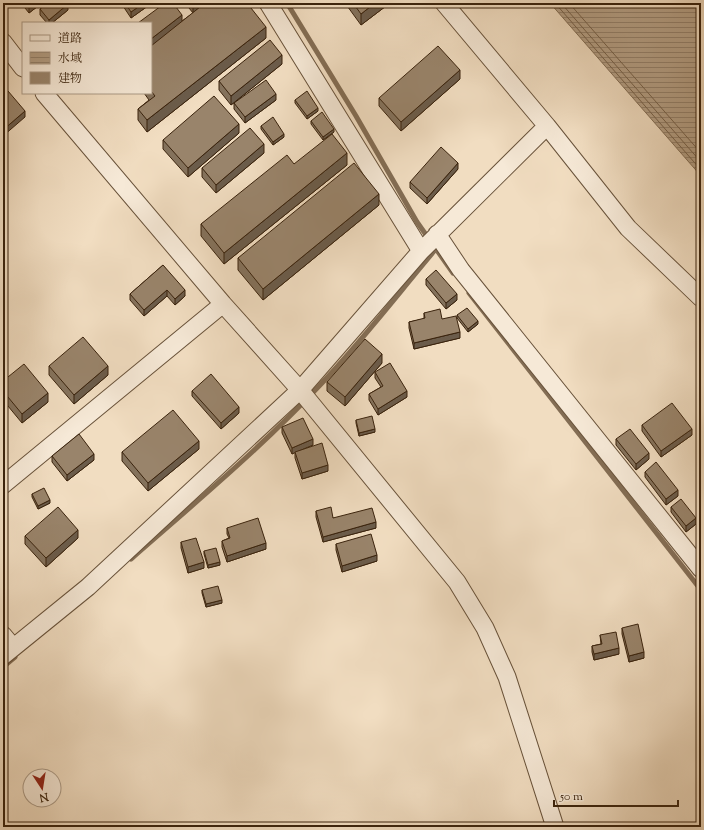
<svg xmlns="http://www.w3.org/2000/svg" width="704" height="830" font-family="'Sorts Mill Goudy','Noto Serif JP',serif">
  <style>
    .water { fill: url(#water-rules); stroke: #836d54 }
    .lines { fill: none; stroke-linecap: round; stroke-linejoin: round }
    .shore { stroke: #766048; stroke-width: 1 }
    .stream { stroke: #836d54; stroke-width: 5 }
    .minor-casing { stroke: #68523a; stroke-width: 19 }
    .minor { stroke: #f6e9d7; stroke-width: 17 }
    .wall { fill: #84725c; stroke: #3a230d }
    .shaded-wall { fill: #6b5c4b; stroke: #3a230d }
    .building { fill: #99846b; stroke: #3a230d }
  </style>
  <defs>
    <pattern id="water-rules" width="6" height="5" patternUnits="userSpaceOnUse"><rect width="6" height="5" fill="#b39e84"/><path d="M0 2.5h6" fill="none" stroke="#93806a"/></pattern>
  </defs>
  <rect width="100%" height="100%" fill="#f1ddc1"/>
  <filter id="stains"><feTurbulence type="fractalNoise" baseFrequency=".005" numOctaves="4"/><feColorMatrix values="0 0 0 0 .2 0 0 0 0 .09 0 0 0 0 .02 0 0 0 .5 -.17"/></filter>
  <radialGradient id="worn" r=".72"><stop offset=".6" stop-color="#630" stop-opacity="0"/><stop offset="1" stop-color="#630" stop-opacity=".3"/></radialGradient>
  <path class="water" d="M550,3H701V176Z"/>
  <g class="lines">
    <path class="shore" d="M555,3L701,170
      M561,3L701,162
      M569,3L701,153"/>
    <path class="stream" d="M287,3L356,116L417,222L453,273
      M469,293L701,590
      M131,559C196,502 262,447 322,383C362,341 398,294 435,250
      M3,667L15,657"/>
    <g class="minor-casing">
      <path id="minor" d="M268,3L421,251
        M444,3L547,126L628,228L701,298
        M3,42L23,68
        M44,93L223,304L300,390L457,582L485,628L507,677L555,827
        M437,234L461,270L701,569
        M3,485L223,304
        M3,635L13,647
        M3,656L88,587L300,390L421,251L547,126"/>
    </g>
    <use href="#minor" class="minor"/>
  </g>
  <path class="wall" d="M21,3H42L29,13Z
    M76,3H85L80,8Z
    M121,3H152L131,18Z
    M185,3H205L266,38L147,132L138,120V109L149,100L144,93H151V23L182,21L193,13Z
    M345,3H390L361,25Z
    M40,9L68,10L52,23H47L40,15Z
    M282,64L231,105L219,90V81Z
    M460,79L401,131L379,106V98Z
    M276,100L245,123L234,109V103Z
    M295,100L318,111L307,119L295,103Z
    M311,121L334,132L323,140L311,124Z
    M261,126L284,137L273,145L261,129Z
    M239,133L188,177L163,149V140Z
    M264,153L216,193L202,177V168Z
    M294,164L347,165L224,264L201,236V224Z
    M458,169L427,204L410,188V182Z
    M379,205L263,300L238,270V258Z
    M163,265L185,296L175,305L167,296L144,316L130,300V294Z
    M426,279L457,300L446,309L426,285Z
    M424,313L442,319L460,338L414,349L409,328V322L424,319Z
    M457,315L478,324L468,332L457,318Z
    M382,363L345,406L327,391V382Z
    M49,366L108,375L74,404L49,375Z
    M375,372L407,397L378,415L369,400V394L381,387L375,378Z
    M3,381L48,402L22,423L3,400Z
    M192,391L239,413L221,429L192,396Z
    M356,420L375,432L359,436L356,423Z
    M642,425L692,435L661,457L642,431Z
    M282,427L313,445L300,450L328,471L302,479L295,458V452L292,454L282,433Z
    M616,439L649,459L636,470L616,445Z
    M199,449L148,491L122,461V452Z
    M52,456L94,460L67,481L52,462Z
    M645,472L678,496L666,505L645,477Z
    M32,494L50,503L38,509L32,497Z
    M671,507L696,524L686,532L671,512Z
    M316,511L333,518L376,528L323,542L316,517Z
    M227,528L266,549L227,562L222,547V541L229,538L227,534Z
    M25,536L78,538L46,567L25,544Z
    M181,542L204,568L188,573L181,548Z
    M336,544L377,561L342,572L336,550Z
    M204,551L220,565L208,568L204,554Z
    M202,590L222,603L206,607L202,593Z
    M622,628L644,658L629,662L622,634Z
    M600,635L619,654L594,660L592,652V646L601,644Z"/>
  <path class="shaded-wall" d="M34,3H42L29,13V7Z
    M80,3H85L80,8Z
    M144,3H152L131,18V12Z
    M195,3H205L193,13V4Z
    M375,3H390L361,25V14Z
    M68,4V10L52,23H49V20Z
    M182,15V24L151,47V39Z
    M266,27V38L147,132V120Z
    M282,55V64L231,105V96Z
    M460,70V79L401,131V122Z
    M276,94V100L245,123V117Z
    M318,108V111L307,119V116Z
    M25,111V117L3,136V130Z
    M239,124V133L188,177V168Z
    M334,129V132L323,140V137Z
    M284,134V137L273,145V142Z
    M264,144V153L216,193V185Z
    M347,153V165L224,264V253Z
    M458,163V169L427,204V198Z
    M379,194V205L263,300V289Z
    M167,290V296L144,316V310Z
    M185,290V296L175,305V299Z
    M457,294V300L446,309V303Z
    M478,321V324L468,332V329Z
    M460,332V338L414,349V343Z
    M382,354V363L345,406V397Z
    M108,366V375L74,404V395Z
    M407,391V397L378,415V409Z
    M48,393V402L22,423V414Z
    M239,407V413L221,429V423Z
    M375,429V432L359,436V433Z
    M692,429V435L661,457V451Z
    M313,439V445L292,454V448Z
    M199,441V449L148,491V483Z
    M649,453V459L636,470V464Z
    M94,454V460L67,481V475Z
    M328,465V471L302,479V473Z
    M678,490V496L666,505V499Z
    M50,500V503L38,509V506Z
    M696,518V524L686,532V526Z
    M376,522V528L323,542V537Z
    M78,530V538L46,567V558Z
    M266,543V549L227,562V556Z
    M377,555V561L342,572V566Z
    M204,562V568L188,573V567Z
    M220,562V565L208,568V565Z
    M222,600V603L206,607V604Z
    M619,648V654L594,660V654Z
    M644,652V658L629,662V656Z"/>
  <path class="building" d="M25,3H34L29,7Z
    M48,3H68V4L49,20L40,9Z
    M125,3H144L131,12Z
    M165,3H173L182,15L151,39V23H138Z
    M205,3H247L266,27L147,120L138,109L155,96L151,91V46Z
    M353,3H375L361,14Z
    M270,40L282,55L231,96L219,81Z
    M438,46L460,70L401,122L379,98Z
    M266,80L276,94L245,117L234,103Z
    M8,91L25,111L3,130V95Z
    M307,91L318,108L307,116L295,100Z
    M214,96L239,124L188,168L163,140Z
    M322,112L334,129L323,137L311,121Z
    M273,117L284,134L273,142L261,126Z
    M250,128L264,144L216,185L202,168Z
    M332,134L347,153L224,253L201,224L287,155L294,164Z
    M441,147L458,163L427,198L410,182Z
    M354,163L379,194L263,289L238,258Z
    M163,265L185,290L175,299L167,290L144,310L130,294Z
    M436,270L457,294L446,303L426,279Z
    M467,308L478,321L468,329L457,315Z
    M440,309L442,319L456,316L460,332L414,343L409,322L425,318L424,313Z
    M83,337L108,366L74,395L49,366Z
    M365,339L382,354L345,397L327,382Z
    M390,363L407,391L378,409L369,394L383,386L375,372Z
    M24,364L48,393L22,414L3,391V381Z
    M211,374L239,407L221,423L192,391Z
    M672,403L692,429L661,451L642,425Z
    M173,410L199,441L148,483L122,452Z
    M372,416L375,429L359,433L356,420Z
    M303,418L313,439L292,448L282,427Z
    M630,429L649,453L636,464L616,439Z
    M79,434L94,454L67,475L52,456Z
    M322,443L328,465L302,473L295,452Z
    M656,462L678,490L666,499L645,472Z
    M44,488L50,500L38,506L32,494Z
    M681,499L696,518L686,526L671,507Z
    M58,507L78,530L46,558L25,536Z
    M331,507L333,518L372,508L376,522L323,537L316,511Z
    M258,518L266,543L227,556L222,541L230,538L227,528Z
    M371,534L377,555L342,566L336,544Z
    M196,538L204,562L188,567L181,542Z
    M216,548L220,562L208,565L204,551Z
    M218,586L222,600L206,604L202,590Z
    M638,624L644,652L629,656L622,628Z
    M616,632L619,648L594,654L592,646L602,644L600,635Z"/>
  <rect width="704" height="830" fill="none" stroke="#f1ddc1" stroke-width="16"/>
  <rect x="4" y="4" width="696" height="822" fill="none" stroke="#3a230d" stroke-width="2"/>
  <rect x="8" y="8" width="688" height="814" fill="none" stroke="#3a230d"/>
  <rect x="22" y="22" width="130" height="72" fill="#f6e9d7" stroke="#ab9a86"/>
  <rect x="30" y="35" width="20" height="6" fill="#f6e9d7" stroke="#ab9a86"/>
  <text x="58" y="42" font-size="12" fill="#3a230d">道路</text>
  <rect x="30" y="52" width="20" height="12" fill="url(#water-rules)" stroke="#ab9a86"/>
  <text x="58" y="62" font-size="12" fill="#3a230d">水域</text>
  <rect x="30" y="72" width="20" height="12" fill="#99846b" stroke="#ab9a86"/>
  <text x="58" y="82" font-size="12" fill="#3a230d">建物</text>
  <g transform="translate(42 788) rotate(168)"><circle r="19" fill="#f6e9d7" stroke="#ab9a86"/>
  <path d="M0-3L7 15L0 10L-7 15Z" fill="#8f2418"/>
  <text y="-6" font-size="11" font-weight="bold" text-anchor="middle" fill="#3a230d">N</text>
  </g>
  <path d="M554 800v6h124v-6" fill="none" stroke="#3a230d" stroke-width="2"/>
  <text x="560" y="800" font-size="12" fill="#3a230d" stroke="#f6e9d7" stroke-width="3" paint-order="stroke">50 m</text>
  <rect width="100%" height="100%" filter="url(#stains)"/>
  <rect width="100%" height="100%" fill="url(#worn)"/>
</svg>
